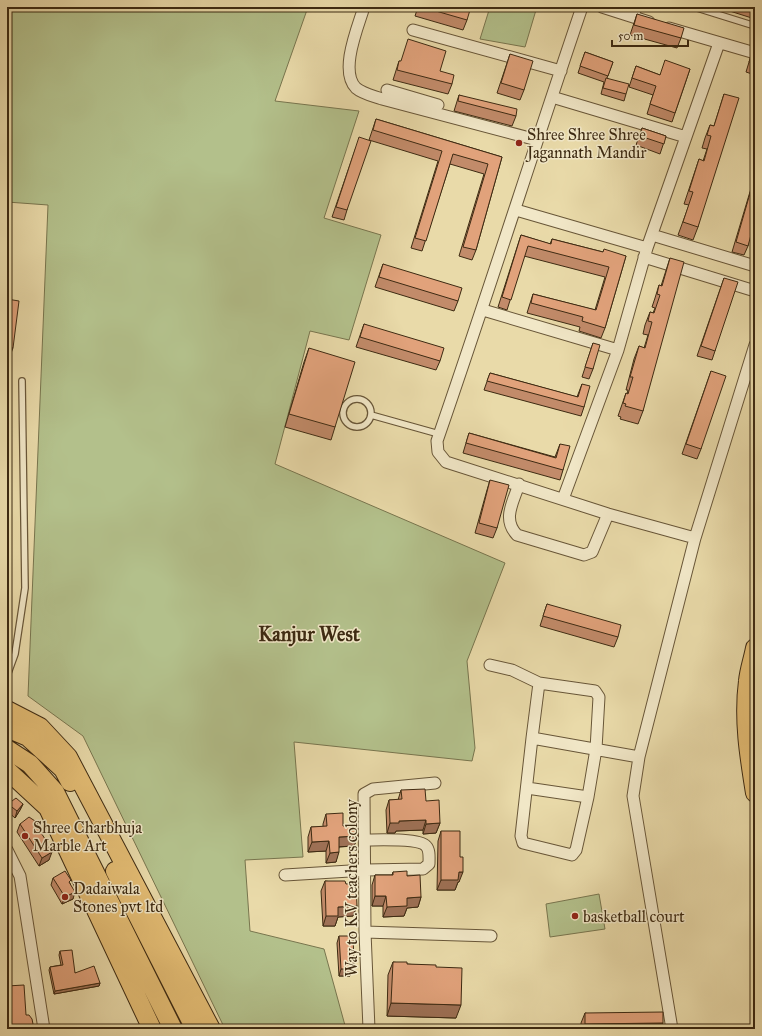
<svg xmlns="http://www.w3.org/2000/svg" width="762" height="1036" font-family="'IM FELL Great Primer',serif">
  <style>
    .green { fill: #b3c08b; stroke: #78754e }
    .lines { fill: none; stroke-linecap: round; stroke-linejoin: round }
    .lane-casing { stroke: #685638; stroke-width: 8 }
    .street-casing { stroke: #685638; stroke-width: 13 }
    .primary-casing { stroke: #3d2a12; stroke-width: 20 }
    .lane { stroke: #f1e7c7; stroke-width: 5.5 }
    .street { stroke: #f1e7c7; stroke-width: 11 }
    .primary { stroke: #e4bd74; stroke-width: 18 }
    .wall { fill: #c28b6a; stroke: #3d2a12 }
    .shaded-wall { fill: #9e7156; stroke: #3d2a12 }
    .building { fill: #e1a27b; stroke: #3d2a12 }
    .poi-dot { fill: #8f2418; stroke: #f1e7c7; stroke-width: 1.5 }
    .labels { text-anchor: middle; stroke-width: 3; stroke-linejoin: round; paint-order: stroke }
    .poi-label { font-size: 16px; fill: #3d2a12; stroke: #f1e7c7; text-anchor: start }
    .street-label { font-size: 16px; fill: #3d2a12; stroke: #f1e7c7 }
    .district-label { font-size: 20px; font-weight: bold; fill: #3d2a12; stroke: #f1e7c7 }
  </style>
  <rect width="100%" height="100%" fill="#e9daa9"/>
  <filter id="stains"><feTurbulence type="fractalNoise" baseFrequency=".005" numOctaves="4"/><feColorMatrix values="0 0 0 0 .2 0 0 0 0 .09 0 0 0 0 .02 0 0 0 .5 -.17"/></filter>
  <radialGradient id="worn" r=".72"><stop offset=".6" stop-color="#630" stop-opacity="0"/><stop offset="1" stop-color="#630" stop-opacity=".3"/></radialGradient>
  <path class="green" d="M7,7H308L275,101L359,111L324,218L381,235L349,340L310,331L275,464L505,563L467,661L475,748L472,761L294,742L303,857L245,860L250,931L324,949L346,1029H225L83,736L28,696L48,205L7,202Z
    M490,7H529L536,10L525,47L480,39Z
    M599,894L605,929L550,937L546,904Z"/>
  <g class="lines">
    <g class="lane-casing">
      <path id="lane" d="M694,7L755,26
        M635,18L639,7
        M343 413a14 14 0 1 1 28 0a14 14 0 1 1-28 0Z
        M371,415L439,434
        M7,676L15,654L25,588L22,381"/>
    </g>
    <g class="street-casing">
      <path id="street" d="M364,7C358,27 339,71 356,88C363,94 374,96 382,99L537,140
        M582,7C533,151 487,297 437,441L438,452L446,462L608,514L695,538
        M602,7L649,22
        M669,28L755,53
        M413,30L561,71
        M387,90L438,105
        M552,97L686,137
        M516,210L647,248
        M652,235L755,266
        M644,257L755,291
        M483,310L618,350
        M519,484C513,503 502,519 517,535L584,555L592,552L608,514
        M563,499L618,350L647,248L719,43
        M490,665L512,670L539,683
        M532,738L521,836L523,843L572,855L576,850L588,797L596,749L599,697L595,691L539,683L532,738L639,757
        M527,788L588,797
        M7,850L20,876L44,1029
        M285,875L366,870L423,869L429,864C429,858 430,850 426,846C419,838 377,840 365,840
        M365,932L491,936
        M369,1029L365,932L364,794L373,789L435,783
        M672,1029L633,796L639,757L695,538L755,345"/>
    </g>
    <g class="primary-casing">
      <path id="primary" d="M755,648C753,659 749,670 748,681C743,719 749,756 755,793
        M7,710L40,727L68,757L211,1029
        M7,728L28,737L63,769L70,782
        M7,749L30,764L55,792L173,1029
        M7,770L48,808L152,1029
        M115,871L195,1029"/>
    </g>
    <use href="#lane" class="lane"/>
    <use href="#street" class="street"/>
    <use href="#primary" class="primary"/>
  </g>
  <path class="wall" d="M418,7H459L467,20L463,30L415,16Z
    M717,7H755V19Z
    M637,14L681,38L677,48L630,35Z
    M753,49H755V75L746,72Z
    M585,52L613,62L607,78L626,94L624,101L601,94L604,82L578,73Z
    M510,54L524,90L520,100L497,93Z
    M399,61L440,71L452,84L448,94L393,80Z
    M636,66L660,75L690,69L672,122L647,114L653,95L629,87Z
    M724,94L698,227L693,240L678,235L689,205L684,204L699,159L703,161L707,149L702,148L705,138L710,125L714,126Z
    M459,95L516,116L512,126L454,111Z
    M376,119L502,157L476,250L472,260L459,256L484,174L450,164L422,251L411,248L438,161L369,140Z
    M642,128L666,136L660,154L636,145Z
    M356,147L347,210L344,220L332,217Z
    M755,175L748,246L744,255L732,252Z
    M521,235L550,244L552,239L603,252L626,256L605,328L601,338L579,331L580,327L527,313L533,294L595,310L605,277L524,256L507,310L498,307Z
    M670,258L643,411L638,424L620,419L621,417L618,416L626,393L627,394L628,390H626L634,359L639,346L644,348L648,335L643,334L645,325L650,312L653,313L655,308L652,307L655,298L659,285L661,286Z
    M383,264L458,301L454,311L375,287Z
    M724,278L715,351L712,360L697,356Z
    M364,324L440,361L436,370L356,347Z
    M593,343V369L589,379L582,377Z
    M309,348L335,427L331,440L285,427L304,362Z
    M711,371L701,449L697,459L682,454Z
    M490,373L577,397L582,384L584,407L581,416L484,390Z
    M469,433L555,457L560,444L563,470L560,480L463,453Z
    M490,480L497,528L493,538L475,533L487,490Z
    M547,604L618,637L614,647L540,626Z
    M401,790L426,801L440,823L436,833L423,834V830L396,831L395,833H387L386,810L389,800H398Z
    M8,804H23L20,810L15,818L7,811V806Z
    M326,814L358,836L354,846L339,847L336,862L326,863V851L308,852V837L311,827H323V824Z
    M38,823L37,826L46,844L49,860L39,866L17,832L20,824Z
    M441,831L460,857L459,882H458L455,890H437L438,841Z
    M393,872L407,876L421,897L418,907L407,908L404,916L383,917V906H372V885L375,875H392Z
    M53,878L70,883L73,899L62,904L51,885Z
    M325,881L346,884L357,906L353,916L338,917L335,926H323L321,891Z
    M339,936L352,967L350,976H339L337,943Z
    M60,951L75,973L100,983L99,986L54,994L49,970L50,967L61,965L59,955Z
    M393,962L407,964L436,967L456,1018L387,1016L388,975Z
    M585,1013L661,1029H581V1023Z"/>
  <path class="shaded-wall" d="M7,347L13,348L8,361H7Z
    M23,804L20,810L15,818L17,811Z
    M426,820L423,830L396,831L395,833H387L390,823L399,821Z
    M440,823L436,833L423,834L426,824Z
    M358,836L354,846L335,847L339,837Z
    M329,841L326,851L308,852L312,842Z
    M52,852L49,860L39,866L42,858Z
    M339,852L336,862L326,863L330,853Z
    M459,872H463L459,882H458L455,890H437L441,880Z
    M75,892L73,899L62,904L65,897Z
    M375,896H386L383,906H372Z
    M421,897L418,907L407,908L404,916L383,917L387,907L407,898Z
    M357,906L353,916L338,917L335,926H323L326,916L338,907Z
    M352,963H354L350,976H339L341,969Z
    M100,983L99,986L54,994L55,991Z
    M391,1003L461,1005L456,1018L387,1016Z
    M663,1023L661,1029H583L585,1024Z"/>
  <path class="building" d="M422,7H459L470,10L467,20Z
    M637,14L684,28L681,38L634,25Z
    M408,39L446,51L440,71L454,75L452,84L397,70L399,61H401Z
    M753,49H755V64L749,62Z
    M585,52L613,62L608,76L580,66Z
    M510,54L533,61L524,90L501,83Z
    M665,60L690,69L675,113L650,104L656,86L632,78L636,66L660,75Z
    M606,78L629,84L626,94L603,88Z
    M724,94L739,98L698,227L683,222L693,192L689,191L699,159L704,161L711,136L707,135L710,125L714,126Z
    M459,95L517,109L516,116L458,101Z
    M376,119L502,157L476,250L463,247L488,164L453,154L426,241L415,238L442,151L373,130Z
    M642,128L666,136L664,144L640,136Z
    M359,137L371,141L347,210L336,207Z
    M755,176V220L748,246L736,242Z
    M521,235L551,244L552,239L603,252L604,249L626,256L605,328L582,321L583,317L531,303L533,294L596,310L609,267L528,246L511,300L502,297Z
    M670,258L684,262L643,411L625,406L626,404L623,403L626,393L628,394L633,377H630L639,346L645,348L652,322L648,321L650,312L654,313L660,295L657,294L659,285L662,286Z
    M383,264L462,288L458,301L379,277Z
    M724,278L738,282L715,351L701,346Z
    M7,299L19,301L13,348L7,347Z
    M364,324L444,348L440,361L360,337Z
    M593,343L600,345L593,369L585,367Z
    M309,348L355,362L335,427L289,414Z
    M711,371L726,376L701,449L686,444Z
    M490,373L578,397L582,384L590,386L584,407L487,381Z
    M469,433L556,458L560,444L570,446L563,470L466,443Z
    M490,480L509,485L497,528L479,523Z
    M547,604L621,625L618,637L543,616Z
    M425,789L426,801L439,800L440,823L426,824V820L399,821V823H390L389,800L402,799L401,790Z
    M16,798L23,804L17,811L8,804Z
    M343,813V826L357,825L358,836L339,837V852L330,853L329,841L312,842L311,827L327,826L326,814Z
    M29,817L38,823L36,825L47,842L45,843L52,852L42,858L20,824Z
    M441,831H460V857H463V872H459L458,880H441Z
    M65,871L71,880L69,882L75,892L65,897L53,878Z
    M407,871V876L420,875L421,897L407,898V906L387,907L386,896H375V875H393V872Z
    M325,881H345L346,884L356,883L357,906L338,907V916H326Z
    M339,936H353L354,963H352V969H341Z
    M72,950L75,973L94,966L100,983L55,991L50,967L63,965L60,951Z
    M393,962H407V964L436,965V967L462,968L461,1005L391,1003Z
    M24,985L26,1015H29L32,1019L34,1029H7V986Z
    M663,1012V1023L585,1024V1013Z"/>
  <g class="poi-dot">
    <circle cx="519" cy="143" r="4"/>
    <circle cx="25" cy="836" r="4"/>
    <circle cx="65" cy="897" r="4"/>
    <circle cx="575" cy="916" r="4"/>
  </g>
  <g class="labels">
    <g class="poi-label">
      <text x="527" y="140">Shree Shree Shree<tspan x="527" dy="18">Jagannath Mandir</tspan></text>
      <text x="33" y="833">Shree Charbhuja<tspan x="33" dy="18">Marble Art</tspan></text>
      <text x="73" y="894">Dadaiwala<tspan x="73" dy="18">Stones pvt ltd</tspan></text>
      <text x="583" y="922">basketball court</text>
    </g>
    <g class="street-label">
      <text transform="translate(351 888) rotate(-90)" y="6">Way to K.V teachers colony</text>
    </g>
    <g class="district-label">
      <text x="309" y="641">Kanjur West</text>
    </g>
  </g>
  <rect width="762" height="1036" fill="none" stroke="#e9daa9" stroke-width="24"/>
  <rect x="8" y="8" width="746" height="1020" fill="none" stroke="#3d2a12" stroke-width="2"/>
  <rect x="12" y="12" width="738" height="1012" fill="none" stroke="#3d2a12"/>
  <path d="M612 40v6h76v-6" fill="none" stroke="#3d2a12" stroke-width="2"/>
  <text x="618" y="40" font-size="12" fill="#3d2a12" stroke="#f1e7c7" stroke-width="3" paint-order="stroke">50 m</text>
  <rect width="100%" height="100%" filter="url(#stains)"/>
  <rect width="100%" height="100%" fill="url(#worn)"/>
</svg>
